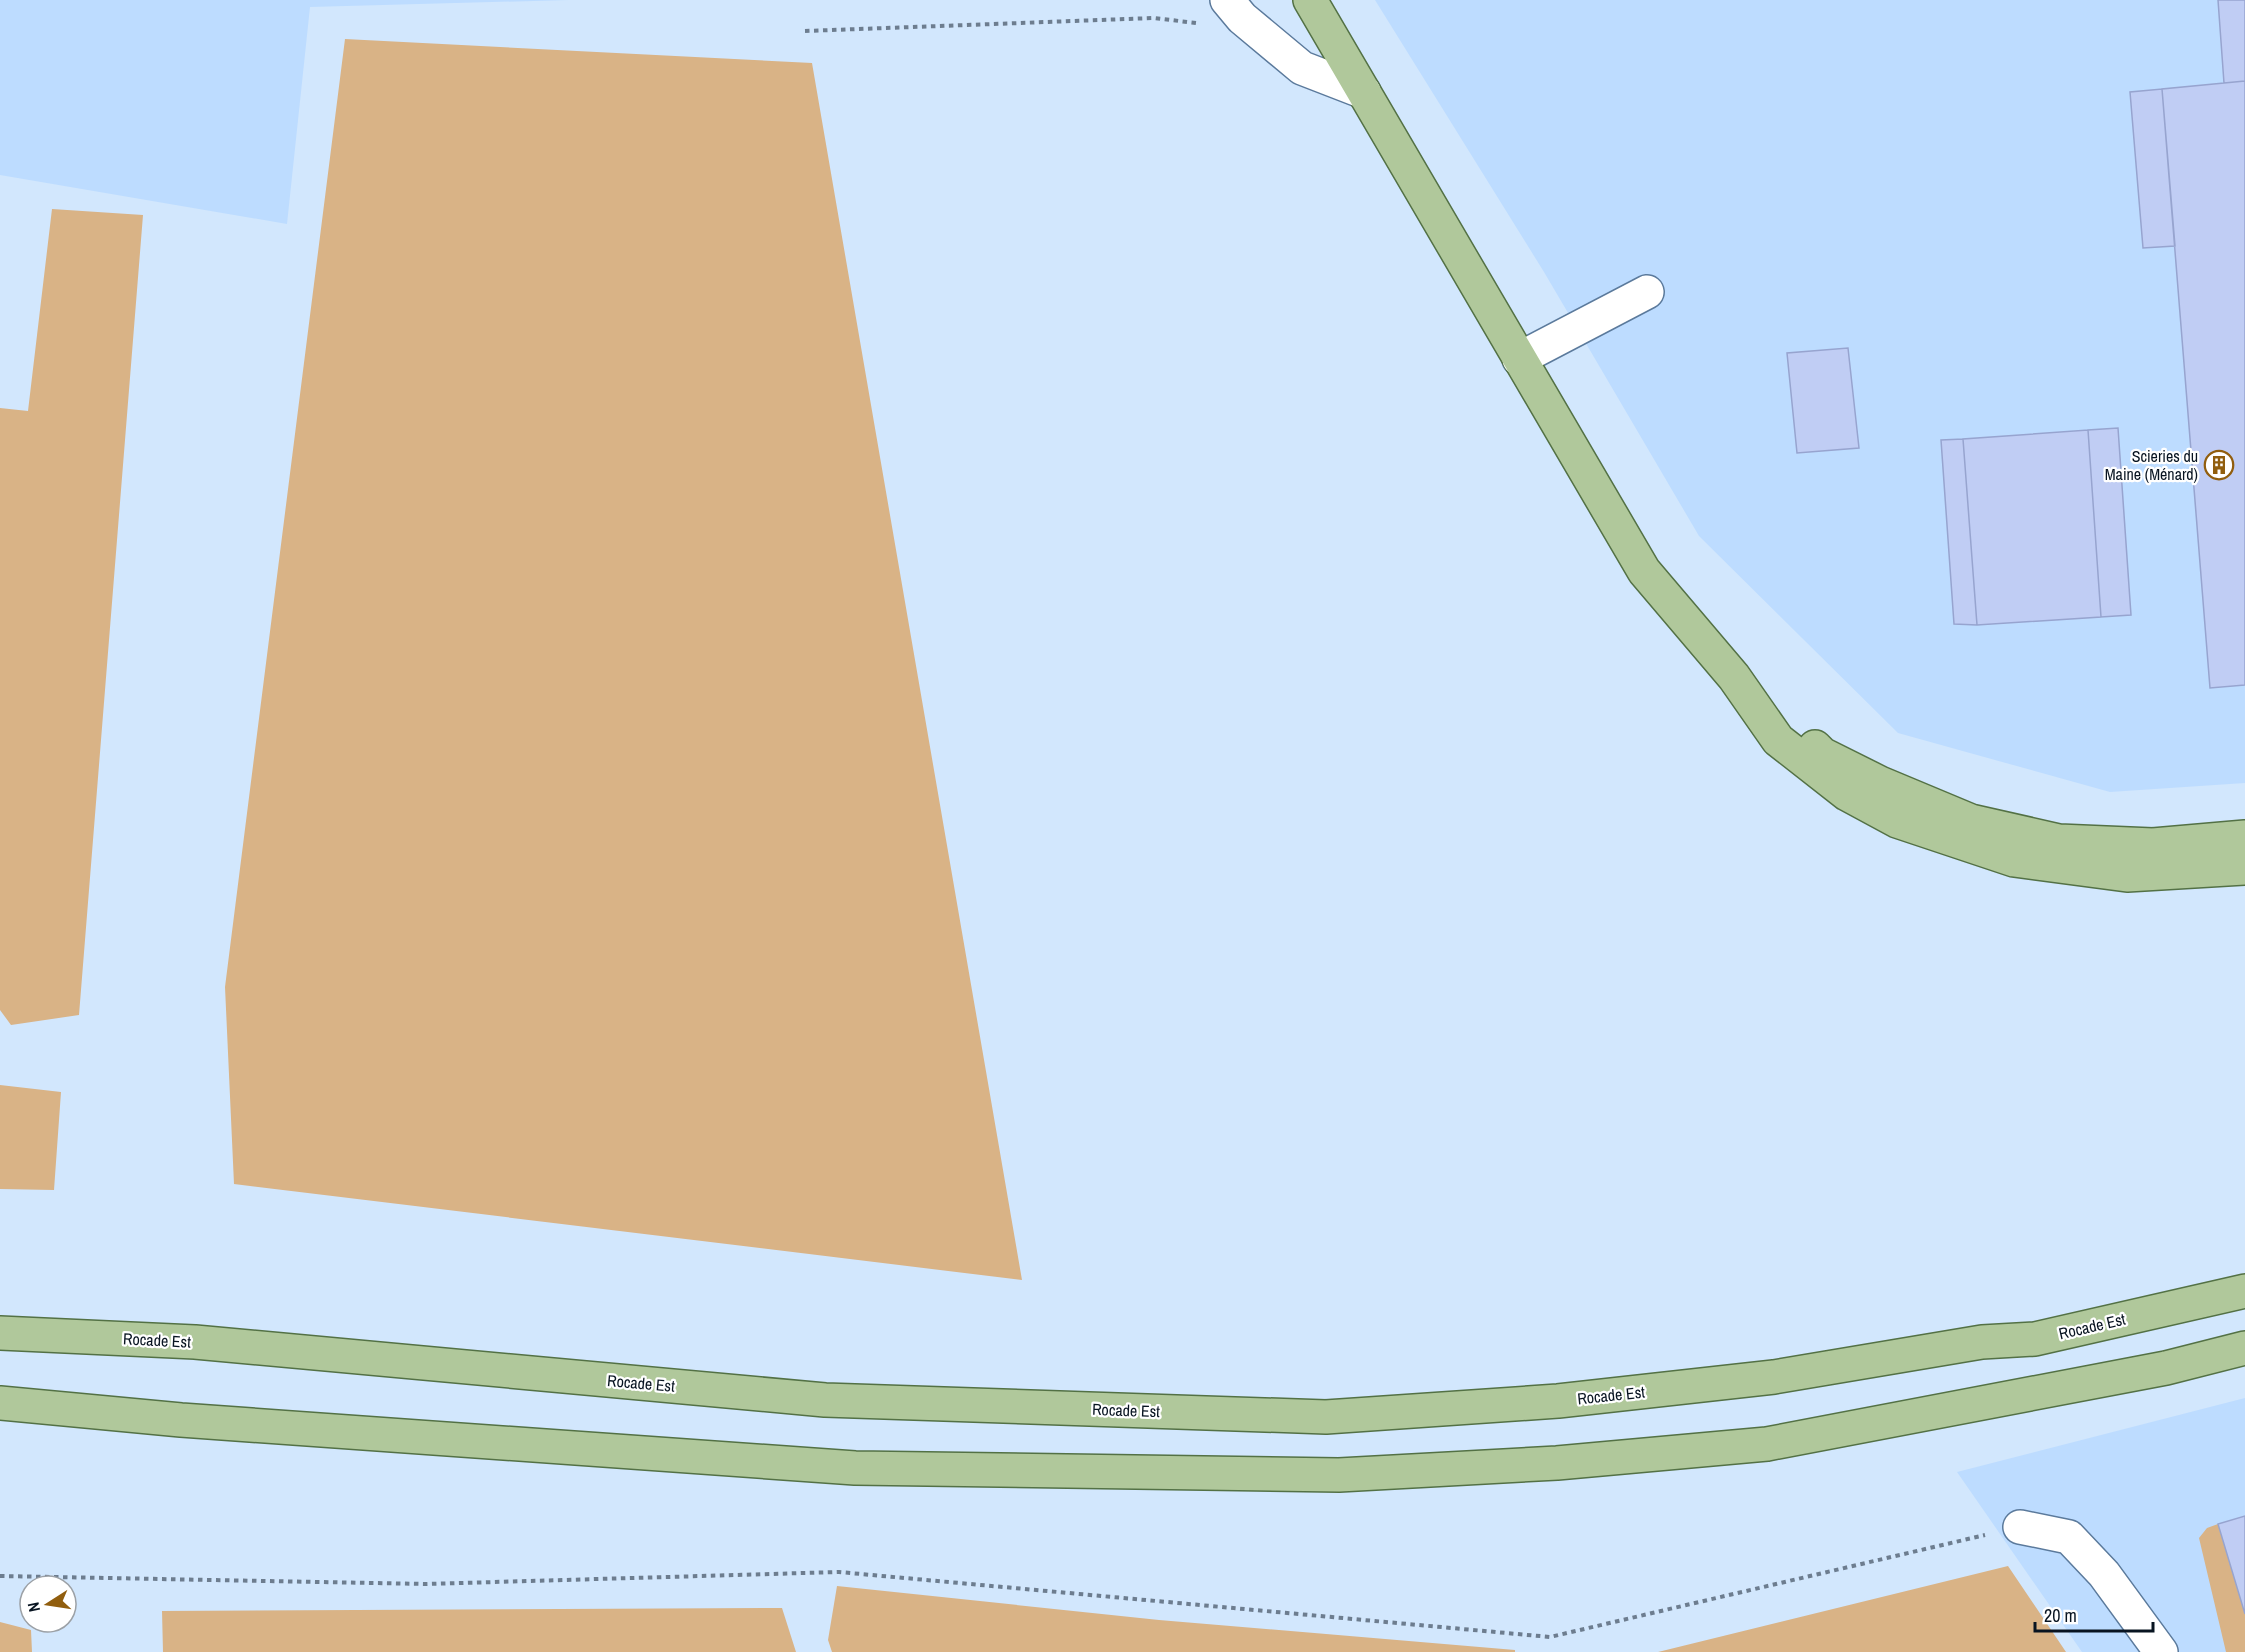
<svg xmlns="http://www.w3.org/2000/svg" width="2245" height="1652" font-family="'Archivo Narrow',sans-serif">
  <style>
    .built { fill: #bddcff }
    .green { fill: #d9b386 }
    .building { fill: #c0cdf4; stroke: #97a4cf; stroke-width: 1.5 }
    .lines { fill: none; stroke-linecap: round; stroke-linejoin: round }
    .minor-casing { stroke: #5b7a9c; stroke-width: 36 }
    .major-casing { stroke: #537145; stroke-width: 36 }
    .path { stroke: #6d7d8f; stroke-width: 4; stroke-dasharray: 4.5 4.5; stroke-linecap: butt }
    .minor { stroke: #fff; stroke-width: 33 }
    .major { stroke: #b0c89b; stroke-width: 33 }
    .labels { text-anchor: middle; stroke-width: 4.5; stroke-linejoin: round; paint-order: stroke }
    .poi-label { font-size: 16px; fill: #081421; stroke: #fff; text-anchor: end }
    .street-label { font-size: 16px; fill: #081421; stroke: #fff }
  </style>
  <rect width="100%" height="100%" fill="#d2e7fd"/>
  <path class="built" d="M0,0H569L310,7L287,224L0,175Z
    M1375,0H2245V783L2110,792L1898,733L1699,536L1544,272Z
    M2245,1398V1652H2082L1957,1472Z"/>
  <path class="green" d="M345,39L812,63L1022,1280L234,1184L225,987Z
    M52,209L143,215L79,1015L11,1025L0,1010V408L28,411Z
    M0,1085L61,1092L54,1190L0,1189Z
    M2218,1524L2245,1614V1652H2226L2199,1538L2207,1528Z
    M2008,1566L2066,1652H1658Z
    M837,1586L1159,1620L1515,1650V1652H832L828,1640Z
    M782,1608L796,1652H163L162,1611Z
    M0,1622L31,1630L32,1652H0Z"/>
  <path class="building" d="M2218,0H2245V81L2224,83Z
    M2245,81V685L2210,688L2162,89Z
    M2162,89L2175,246L2143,248L2130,92Z
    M1848,348L1859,448L1797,453L1787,353Z
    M2118,428L2131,615L2101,617L2088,430Z
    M2088,430L2101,617L1977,625L1963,439Z
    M1963,439L1977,625L1954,624L1941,440Z
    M2245,1516V1614L2218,1524Z"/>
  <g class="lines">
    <g class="minor-casing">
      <path id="minor" d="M1227,0L1242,18L1302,68L1364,92
        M1519,359L1647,292
        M2020,1527L2069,1537L2104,1574L2161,1652"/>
    </g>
    <g class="major-casing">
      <path id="major" d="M1310,0L1644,571L1734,677L1778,740L1847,794L1897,821L2014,860L2127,875L2245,868
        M1815,747L1822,754L1880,783L1971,821L2059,841L2153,845L2245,837
        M0,1333L195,1342L825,1400L1326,1417L1558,1401L1774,1377L1982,1342L2035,1339L2245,1291
        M0,1403L181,1420L855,1468L1339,1475L1557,1463L1767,1444L2166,1368L2245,1348"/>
    </g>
    <path class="path" d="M805,31L1154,18L1196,23
      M0,1576L426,1584L839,1572L1550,1637L1985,1535"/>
    <use href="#minor" class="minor"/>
    <use href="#major" class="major"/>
  </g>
  <defs>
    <g id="building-ring" transform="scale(1.5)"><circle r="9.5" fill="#fff" stroke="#915e0e" stroke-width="1.5"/><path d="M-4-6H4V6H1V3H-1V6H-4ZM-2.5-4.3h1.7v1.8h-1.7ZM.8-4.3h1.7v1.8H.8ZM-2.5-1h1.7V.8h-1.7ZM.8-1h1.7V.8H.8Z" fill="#915e0e"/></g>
  </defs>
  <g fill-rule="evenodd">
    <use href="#building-ring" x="2219" y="465"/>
  </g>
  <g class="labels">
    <g class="poi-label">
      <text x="2198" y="462">Scieries du<tspan x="2198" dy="18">Maine (Ménard)</tspan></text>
    </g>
    <g class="street-label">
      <text transform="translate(2092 1326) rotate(-13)" y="6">Rocade Est</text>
      <text transform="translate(157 1340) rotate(3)" y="6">Rocade Est</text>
      <text transform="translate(641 1383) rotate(5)" y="6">Rocade Est</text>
      <text transform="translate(1611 1395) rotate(-6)" y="6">Rocade Est</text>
      <text transform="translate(1126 1410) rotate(2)" y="6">Rocade Est</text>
    </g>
  </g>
  <g transform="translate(48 1604) rotate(258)"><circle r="28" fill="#ffffff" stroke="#9ca1a6" stroke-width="1.5"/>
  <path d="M0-4.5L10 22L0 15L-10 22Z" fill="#915e0e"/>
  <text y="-9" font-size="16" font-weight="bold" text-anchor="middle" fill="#081421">N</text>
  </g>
  <path d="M2035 1622v9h118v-9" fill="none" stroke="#081421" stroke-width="3"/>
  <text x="2044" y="1622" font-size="18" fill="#081421" stroke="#ffffff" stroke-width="4.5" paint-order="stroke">20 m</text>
</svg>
